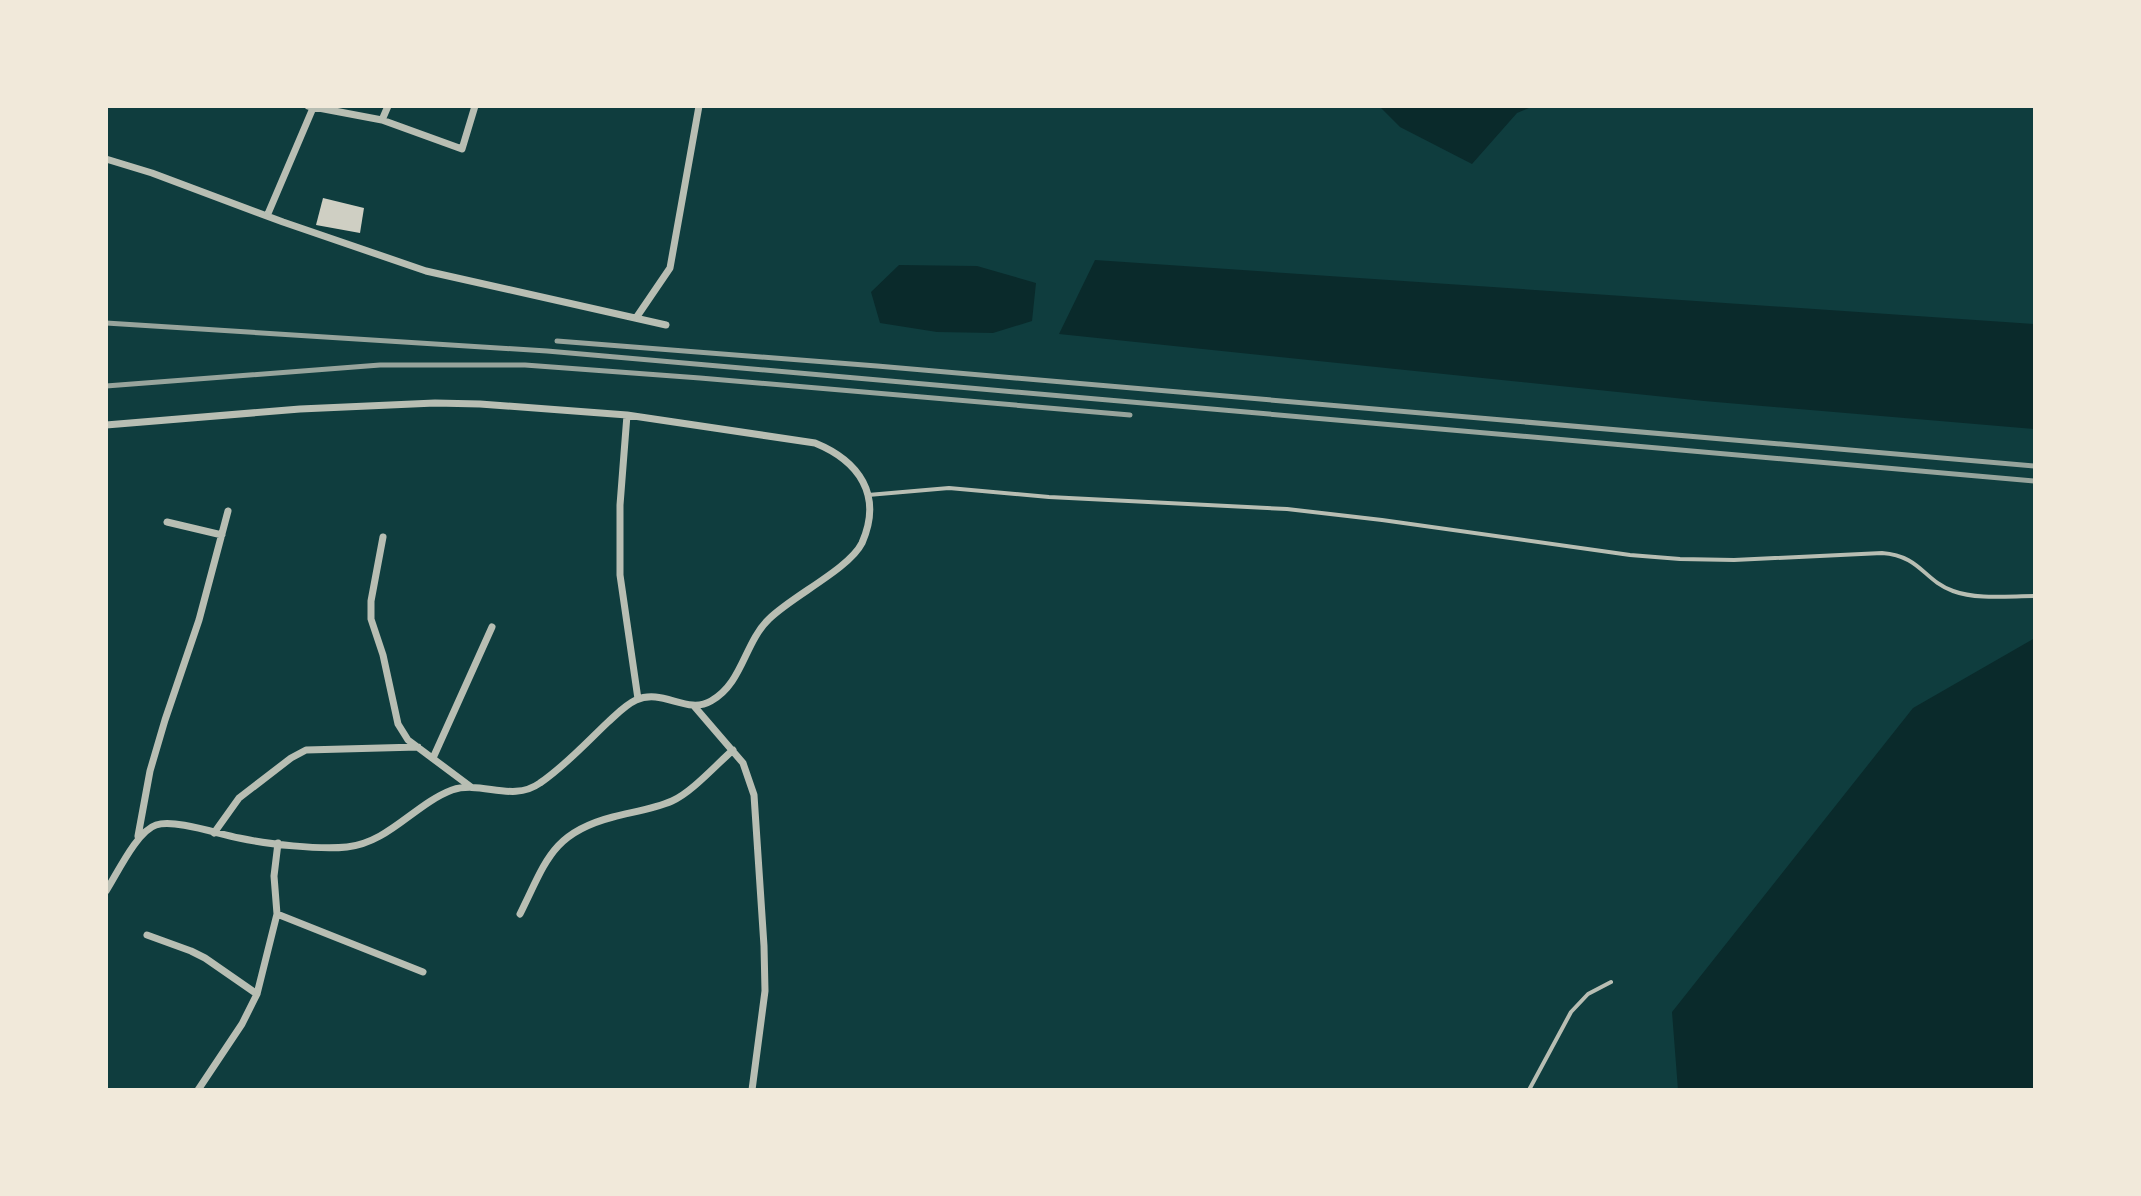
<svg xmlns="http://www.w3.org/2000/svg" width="2141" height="1196" font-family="Barlow,sans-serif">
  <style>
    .water { fill: #0a2a2b }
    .building { fill: #cfcfc3 }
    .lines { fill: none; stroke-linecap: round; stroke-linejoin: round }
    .service { stroke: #b8beb3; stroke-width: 4 }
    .minor { stroke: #b8beb3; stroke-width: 7 }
    .rail { stroke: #97a49c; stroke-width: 5 }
  </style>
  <rect width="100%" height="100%" fill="#0f3d3e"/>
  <path class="water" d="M1379,106H1534L1517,113L1472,164L1400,127Z
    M1095,260L2035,324V429L1704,401L1059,334Z
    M899,265L977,266L1036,283L1032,321L993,333L937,332L880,323L871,292Z
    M2035,638V1090H1678L1672,1012L1913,708Z"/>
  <path class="building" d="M323,198L364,208L360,233L316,225Z"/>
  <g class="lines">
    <path class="service" d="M868,495L949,488L1049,497L1287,509L1382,520L1630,555L1680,559L1734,560L1882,553C1921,556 1923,580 1953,591C1977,600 2009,596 2035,596
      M1529,1090L1571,1012L1588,994L1611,982"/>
    <path class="minor" d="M308,106L382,120L462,149L475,106
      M382,120L388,106
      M106,159L152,173L283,222L426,271L666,325
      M267,216L313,108
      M636,318L670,268L699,106
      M627,415L620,505V575L638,699
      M106,425L300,409L435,403L480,404L627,415L815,443C859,461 883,495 862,543C849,569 792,596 769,619C744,643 743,683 711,701C687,715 663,688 636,700C625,705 616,715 607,723C586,743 565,766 540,783C512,803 482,780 452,790C415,804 388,843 347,847C319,850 267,844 239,838C218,834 175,819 156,825C137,831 117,874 106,891
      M167,522L222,535
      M383,537L371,601V619L383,655L398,724L408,740L471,787
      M694,706L743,763L754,795L764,946L765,991L752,1090
      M433,758L492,627
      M214,833L239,798L291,758L306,750L418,747
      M138,836L150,771L165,720L199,620L228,511
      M277,914L423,972
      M520,914C546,862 551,833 613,817C632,812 654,809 672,801C691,793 717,764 733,750
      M147,935L191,951L205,958L257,994
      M198,1090L242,1024L257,994L277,914L274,876L278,843"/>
    <path class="rail" d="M106,323L547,351L2035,481
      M557,341L877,366L2035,466
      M106,386L380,365H525L700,378L1130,415"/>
  </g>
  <rect width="2141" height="1196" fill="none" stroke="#f1e9da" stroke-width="216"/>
</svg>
